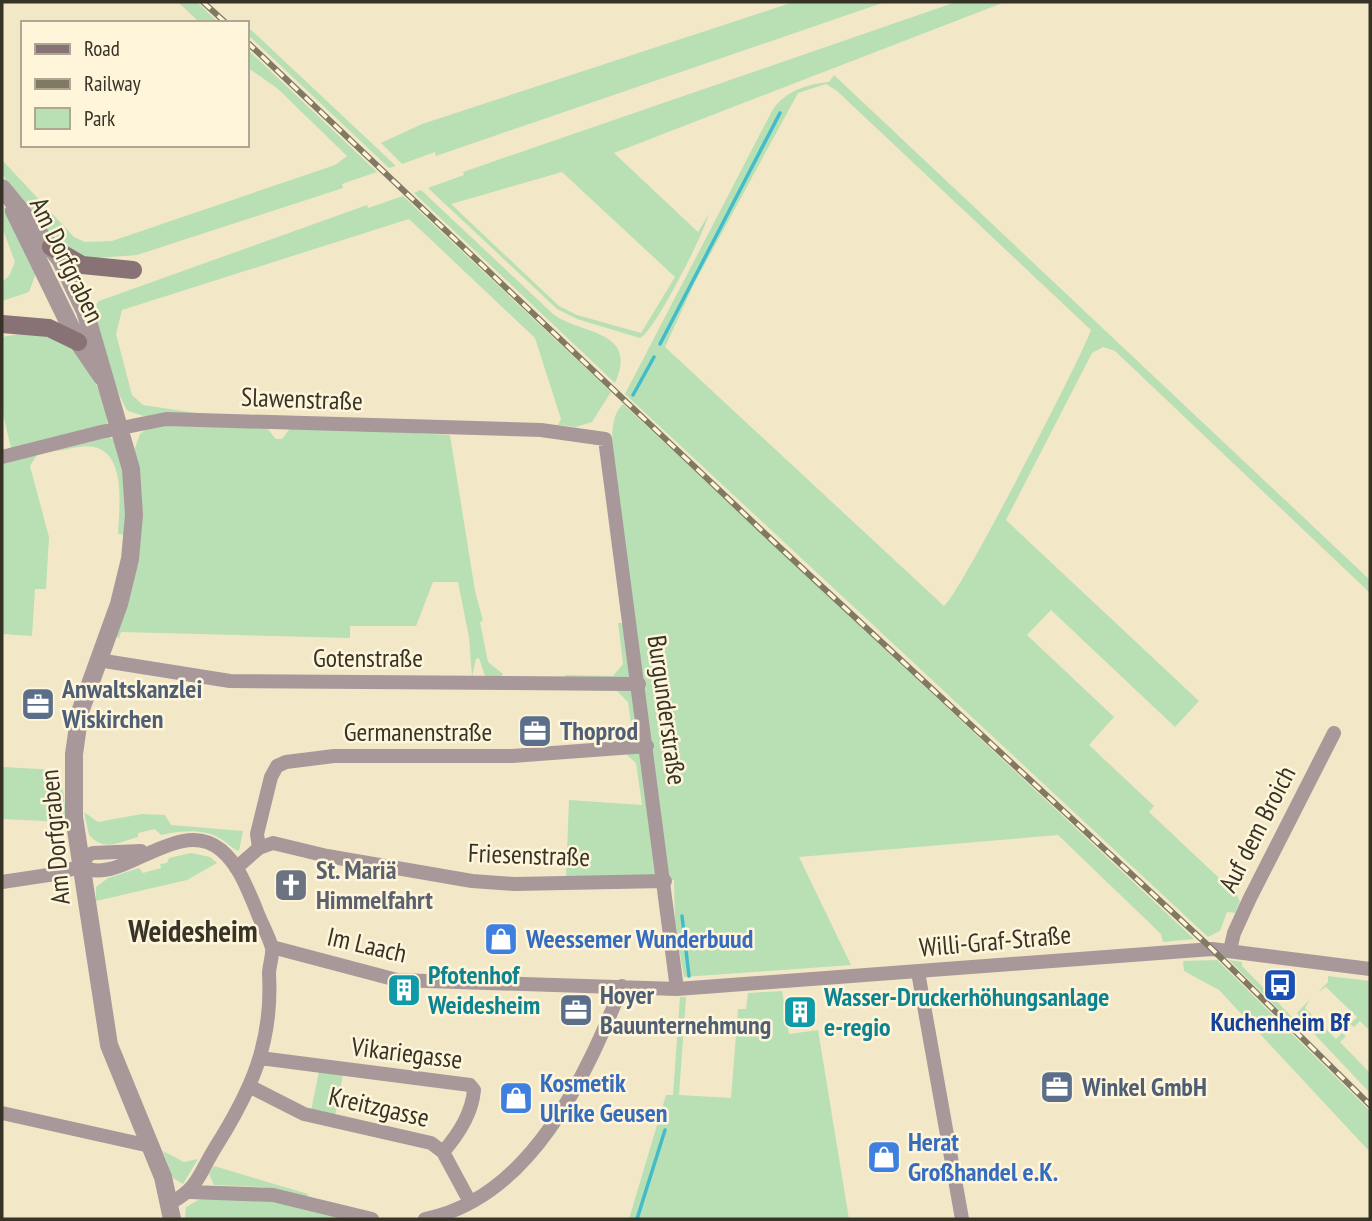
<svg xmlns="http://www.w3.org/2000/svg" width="1372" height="1221" font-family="'PT Sans Narrow',sans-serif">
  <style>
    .green { fill: #b9dfb5; fill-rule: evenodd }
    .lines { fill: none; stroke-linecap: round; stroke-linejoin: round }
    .stream { stroke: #43bcc9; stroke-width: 3.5 }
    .minor { stroke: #a8989a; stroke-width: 14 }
    .tertiary { stroke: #a8989a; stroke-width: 18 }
    .secondary { stroke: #897275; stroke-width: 18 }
    .rail-casing { stroke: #807a65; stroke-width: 6 }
    .rail { stroke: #fef5db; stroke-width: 3.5; stroke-dasharray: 10; stroke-linecap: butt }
    .labels { text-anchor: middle; stroke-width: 5; stroke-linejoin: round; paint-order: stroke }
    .street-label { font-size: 26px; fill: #373326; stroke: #fef5db }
    .service-label { font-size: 26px; font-weight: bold; fill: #4e5e75; stroke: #fef5db; text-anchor: start }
    .worship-label { font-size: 26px; font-weight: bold; fill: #5b616d; stroke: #fef5db; text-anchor: start }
    .shop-label { font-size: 26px; font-weight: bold; fill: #366cbe; stroke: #fef5db; text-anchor: start }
    .culture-label { font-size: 26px; font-weight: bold; fill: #0d838f; stroke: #fef5db; text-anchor: start }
    .transit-label { font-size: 26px; font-weight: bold; fill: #164399; stroke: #fef5db }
    .quarter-label { font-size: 30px; font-weight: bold; fill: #373326; stroke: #fef5db }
  </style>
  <rect width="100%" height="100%" fill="#f2e8c8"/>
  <path class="green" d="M178,2H197L219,23H200Z
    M794,2H885L436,156L435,152L402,164L381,143L422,124Z
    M956,2H1005L614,153L698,232L709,214C704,233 655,331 640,338L577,319L557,309L428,188L464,175L463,172ZM562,172L675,277L641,333L577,315L559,306L451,204Z
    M247,26L396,166L389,168L247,34Z
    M247,49L377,172L342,184L343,188L137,255L84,259L60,248L2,174V160L74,237L85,242L112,241L335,165L347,156L278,89L247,67Z
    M834,75L1370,580V593L1115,351L1103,347L1092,353L1006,520L1199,701L1175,727L1051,610L1027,635L1114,717L1089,745L1154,806L1149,812L1237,895L1240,902L1235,913L1227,912L1220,931L1208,937L625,394L773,109C786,91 807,84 829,82ZM826,84L837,91L1091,330C1081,359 958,597 944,606L665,347L694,284L798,93Z
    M421,190L553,314C581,335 639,329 615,383L414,193Z
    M403,196L611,392L592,422L576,427L558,425L561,419L535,338L409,219L122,310L116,334L132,395L143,405L196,413L147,417L128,411C118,396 93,333 93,316C93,310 95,306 99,301L367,205L368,208Z
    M2,202L36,273L29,292L2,301V282L9,276L15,262L2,227Z
    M31,332C44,333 56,335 67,344C82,355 112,405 107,424L12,452L2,410V337Z
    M623,404L1194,939L1163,942L1161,934L1058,835L799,857L851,965L684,977L675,925L674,880H669L614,474C613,454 607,418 623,404Z
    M152,425L265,426L276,439H282L292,426L450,435L475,591L483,621L480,622L488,662L503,674L501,677L485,676L479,658L476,659L472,677L469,637L458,582H433L416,626H350V638L121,632L119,638L114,636L134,451L140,434Z
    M109,437L116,441L123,468L126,535L118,534C119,509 127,454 94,447C82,444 68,450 56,451Z
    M37,455L30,466L49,537L46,589H35L32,636L2,634V461Z
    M618,623H626L633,671L628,677L566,679L565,675L613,676L623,664Z
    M502,689H627L633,692L639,741H624L632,731L628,702L617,691Z
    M640,752L658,872L654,876L566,877L569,800L642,805L636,763L625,753Z
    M2,767L57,770L64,796L66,822L2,819Z
    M84,812L98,822L142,814L165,815L171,825L243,831L239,851C232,849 228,843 221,839C203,828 181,831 161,835L155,829L138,833V837C121,841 105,853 89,835Z
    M191,853L210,857L217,863L187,880L96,901V887L108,878L139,868L143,873L161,868L160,864L167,863L169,858Z
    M1217,960L1370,1111V1152L1219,990L1184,971L1183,961Z
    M1229,960L1242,962V966L1292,1017L1289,1020Z
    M1328,976L1370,981V1031L1360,1021L1354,1027L1350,1024L1357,1017L1326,987L1318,992L1328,982Z
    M782,991L789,1034L818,1030L849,1219H629L666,1095H673L680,997H686L679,1095L731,1098L738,1009H746L748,993Z
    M1310,999L1305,1008L1336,1039L1342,1033L1346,1036L1340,1042L1370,1073V1093L1301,1020L1297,1013Z
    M319,1071L343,1074L335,1116L311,1111Z
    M163,1151L184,1162L198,1159L183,1184L173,1178Z
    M214,1166L308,1194L307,1197L262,1187L214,1185L209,1174Z
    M202,1198L267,1200L350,1219H185L186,1207Z"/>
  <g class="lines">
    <path class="stream" d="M660,344L780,113
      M633,395L654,357
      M682,916L689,976
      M637,1219L665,1130"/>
    <path class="minor" d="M2,457L101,432L166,419L541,430L605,439L677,989
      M98,660L230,681L639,684
      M259,848L257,834L271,777L277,766L286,762L334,756H512L647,746
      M82,866C119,889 177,814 221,850C239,865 247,888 256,909C260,921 269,936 272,948C273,956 269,966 269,974C273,1043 251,1091 215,1148C199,1174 198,1189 170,1203
      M236,868L259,848L273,843L327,856L472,881L514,884L665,881
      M2,882L55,874L82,866L88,855L93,853L141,851
      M272,947L397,980L677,989L1212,949L1370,969
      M1230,950L1234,933L1250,898L1334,733
      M918,972L962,1219
      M260,1058L470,1085L474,1090C472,1114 458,1135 443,1152
      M251,1087L304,1114L431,1143L443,1152L470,1202
      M2,1113L150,1146
      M191,1192L273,1195L372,1219
      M425,1219C531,1198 586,1076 622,986"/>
    <path class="tertiary" d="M2,188L60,259L85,311L131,469L134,515L130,559L119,604L80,712L74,754V817L109,1045L163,1177L172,1219
      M14,211L78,342L102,377"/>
    <path class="secondary" d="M51,247L82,265L133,270
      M2,324L49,328L78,342"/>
    <g class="rail-casing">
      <path id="rail" d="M203,2L226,23
        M247,42L774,542L1212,949L1370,1105"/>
    </g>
    <use href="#rail" class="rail"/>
  </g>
  <defs>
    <g id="office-square" transform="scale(1.75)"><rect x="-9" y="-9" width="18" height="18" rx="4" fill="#5c6f8a" stroke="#fef5db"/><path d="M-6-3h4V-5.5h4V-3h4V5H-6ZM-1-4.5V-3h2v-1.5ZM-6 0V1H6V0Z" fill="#fff"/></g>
    <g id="church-square" transform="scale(1.75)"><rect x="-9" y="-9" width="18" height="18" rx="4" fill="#6b7280" stroke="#fef5db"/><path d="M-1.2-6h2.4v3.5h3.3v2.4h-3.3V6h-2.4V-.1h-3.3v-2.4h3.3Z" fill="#fff"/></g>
    <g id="shop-square" transform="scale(1.75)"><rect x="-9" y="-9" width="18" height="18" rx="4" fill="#3f7fe0" stroke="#fef5db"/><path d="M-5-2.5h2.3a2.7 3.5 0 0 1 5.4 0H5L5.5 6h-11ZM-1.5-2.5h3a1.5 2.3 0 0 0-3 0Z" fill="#fff"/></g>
    <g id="bus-square" transform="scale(1.75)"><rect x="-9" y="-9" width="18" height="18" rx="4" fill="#1a4fb4" stroke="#fef5db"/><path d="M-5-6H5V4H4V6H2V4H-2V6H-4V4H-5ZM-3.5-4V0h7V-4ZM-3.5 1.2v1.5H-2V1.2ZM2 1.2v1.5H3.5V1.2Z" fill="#fff"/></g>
    <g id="building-square" transform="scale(1.75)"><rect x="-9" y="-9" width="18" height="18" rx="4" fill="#0f9aa8" stroke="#fef5db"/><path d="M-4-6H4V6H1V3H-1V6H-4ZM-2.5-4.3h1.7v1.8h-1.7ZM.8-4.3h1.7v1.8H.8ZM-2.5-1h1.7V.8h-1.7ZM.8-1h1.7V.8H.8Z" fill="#fff"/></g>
  </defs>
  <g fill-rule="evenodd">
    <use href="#office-square" x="38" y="704"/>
    <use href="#office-square" x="535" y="731"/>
    <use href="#church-square" x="291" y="885"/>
    <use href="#shop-square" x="501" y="939"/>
    <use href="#bus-square" x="1280" y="985"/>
    <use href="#building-square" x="404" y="990"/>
    <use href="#office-square" x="576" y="1010"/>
    <use href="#building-square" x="800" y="1012"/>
    <use href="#office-square" x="1057" y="1087"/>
    <use href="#shop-square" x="516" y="1098"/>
    <use href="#shop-square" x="884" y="1157"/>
  </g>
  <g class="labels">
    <g class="street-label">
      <text transform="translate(67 260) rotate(64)" y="9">Am Dorfgraben</text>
      <text transform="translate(302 399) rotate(2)" y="9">Slawenstraße</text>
      <text x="368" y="667">Gotenstraße</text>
      <text transform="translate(667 710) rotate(82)" y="9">Burgunderstraße</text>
      <text x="418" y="741">Germanenstraße</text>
      <text transform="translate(1257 829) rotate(-63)" y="9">Auf dem Broich</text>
      <text transform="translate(55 837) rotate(-95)" y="9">Am Dorfgraben</text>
      <text transform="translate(529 855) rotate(2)" y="9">Friesenstraße</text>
      <text transform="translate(995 941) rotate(-5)" y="9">Willi-Graf-Straße</text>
      <text transform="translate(367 945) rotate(13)" y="9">Im Laach</text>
      <text transform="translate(407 1053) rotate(7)" y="9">Vikariegasse</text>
      <text transform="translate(379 1107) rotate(13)" y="9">Kreitzgasse</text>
    </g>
    <g class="service-label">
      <text x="62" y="698">Anwaltskanzlei<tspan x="62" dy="30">Wiskirchen</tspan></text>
      <text x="560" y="740">Thoprod</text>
      <text x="600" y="1004">Hoyer<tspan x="600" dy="30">Bauunternehmung</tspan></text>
      <text x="1082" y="1096">Winkel GmbH</text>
    </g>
    <g class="worship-label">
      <text x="316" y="879">St. Mariä<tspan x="316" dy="30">Himmelfahrt</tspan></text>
    </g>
    <g class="shop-label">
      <text x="526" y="948">Weessemer Wunderbuud</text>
      <text x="540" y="1092">Kosmetik<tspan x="540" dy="30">Ulrike Geusen</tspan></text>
      <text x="908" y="1151">Herat<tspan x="908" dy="30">Großhandel e.K.</tspan></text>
    </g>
    <g class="culture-label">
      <text x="428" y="984">Pfotenhof<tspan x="428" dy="30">Weidesheim</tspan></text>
      <text x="824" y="1006">Wasser-Druckerhöhungsanlage<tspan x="824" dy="30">e-regio</tspan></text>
    </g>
    <g class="transit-label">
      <text x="1280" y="1031">Kuchenheim Bf</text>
    </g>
    <g class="quarter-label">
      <text x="193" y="942">Weidesheim</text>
    </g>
  </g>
  <rect width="1372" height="1221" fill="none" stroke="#373326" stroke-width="7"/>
  <rect x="21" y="21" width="228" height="126" fill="#fef5db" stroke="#aea793" stroke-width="2"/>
  <rect x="35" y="44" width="35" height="10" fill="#897275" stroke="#aea793" stroke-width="2"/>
  <text x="84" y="56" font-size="21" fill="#373326">Road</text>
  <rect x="35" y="79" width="35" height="10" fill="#807a65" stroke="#aea793" stroke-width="2"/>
  <text x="84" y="91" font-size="21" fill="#373326">Railway</text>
  <rect x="35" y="108" width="35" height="21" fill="#b9dfb5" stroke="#aea793" stroke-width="2"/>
  <text x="84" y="126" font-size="21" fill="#373326">Park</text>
</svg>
